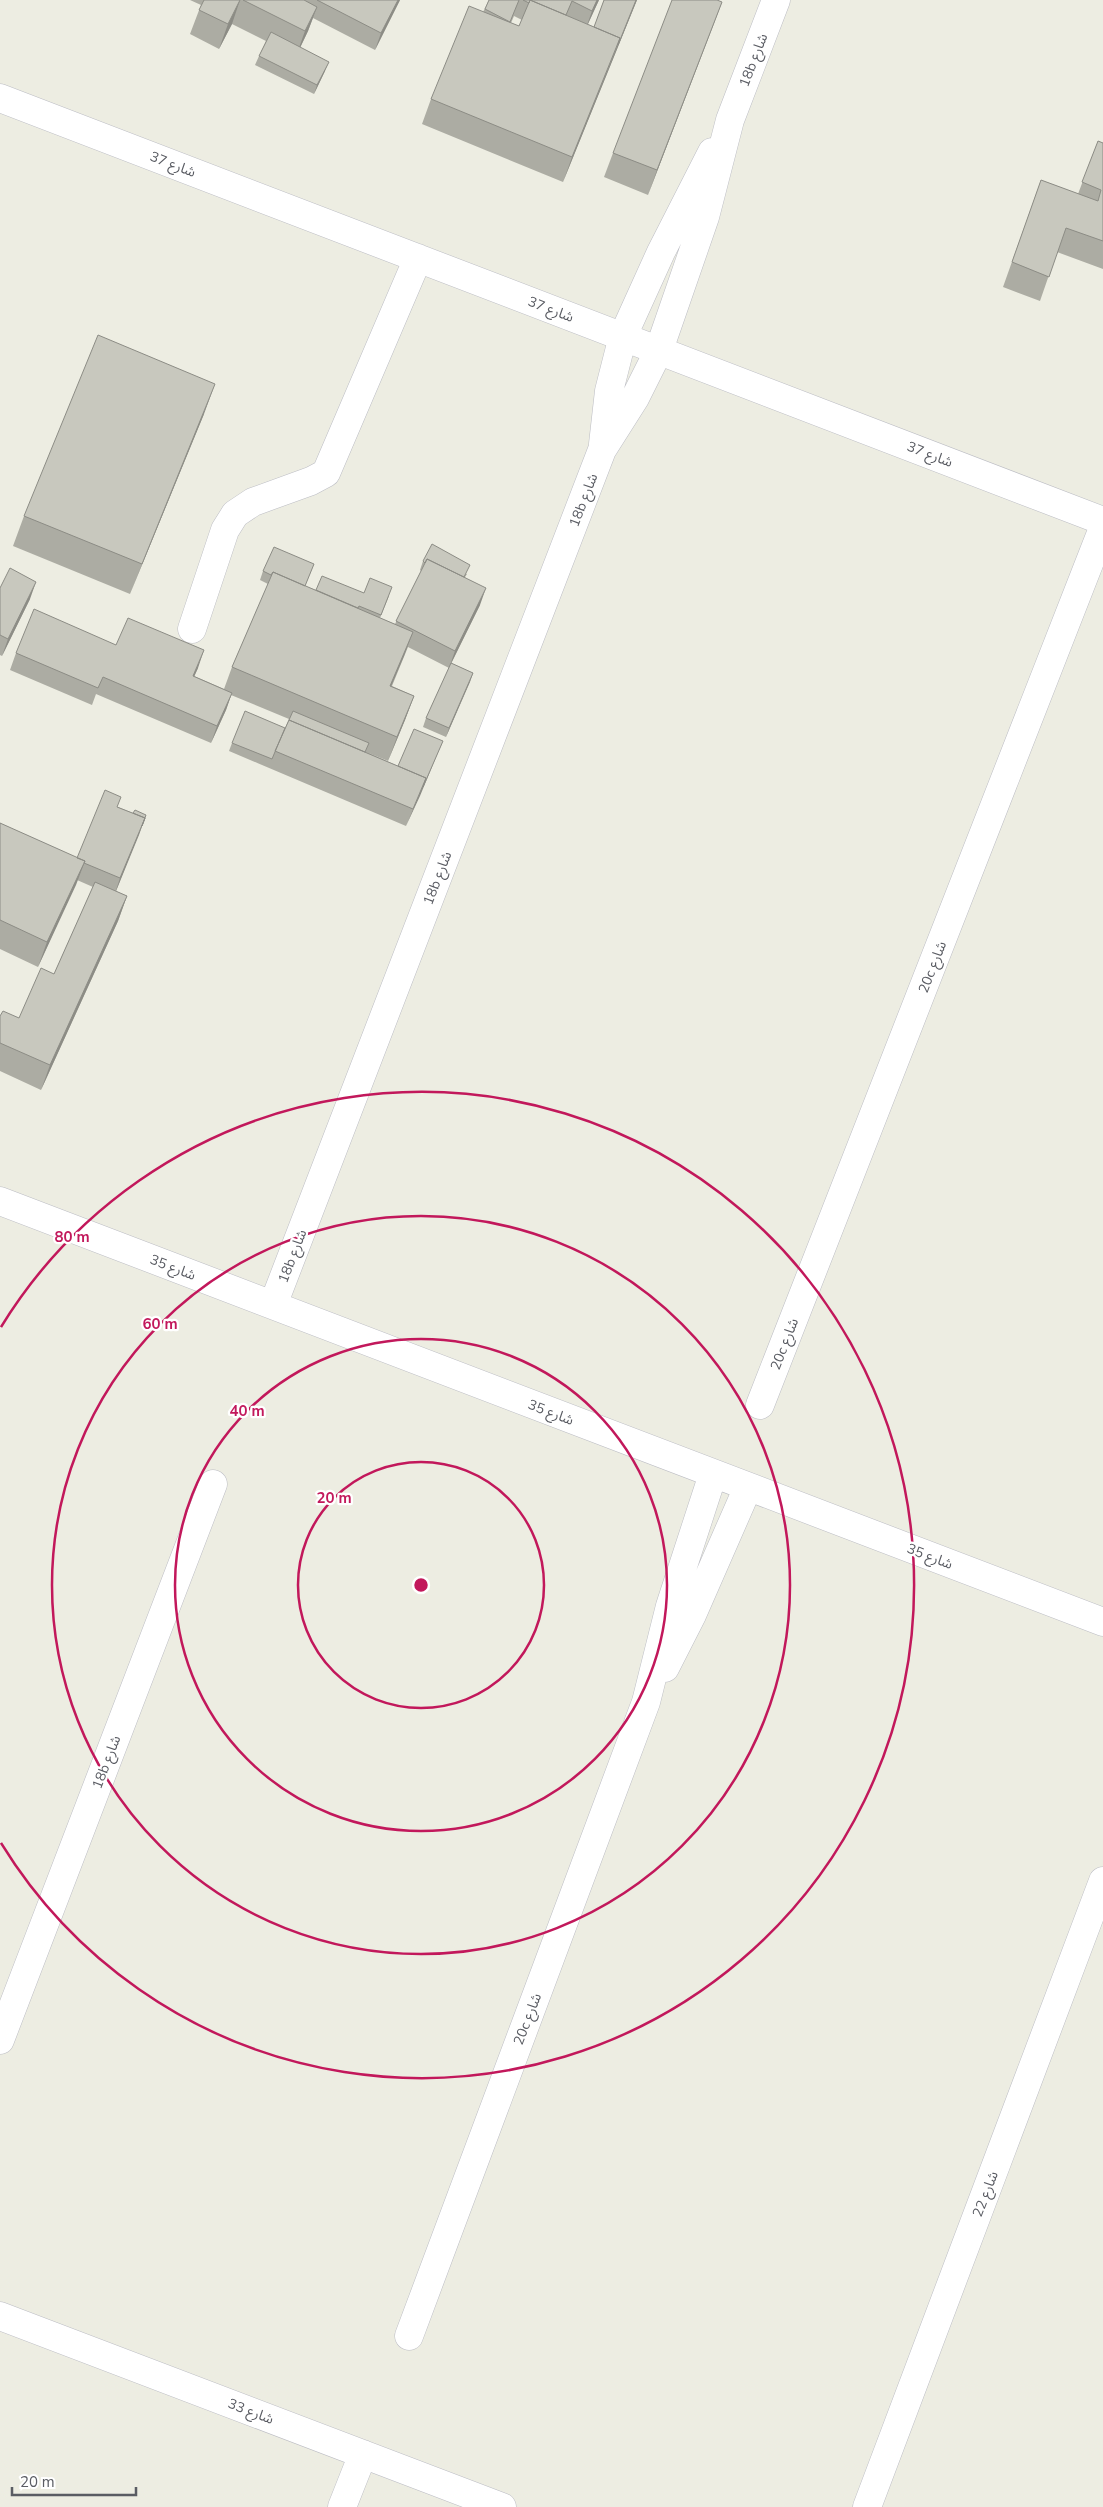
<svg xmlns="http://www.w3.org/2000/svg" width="1103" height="2507" font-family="'Nunito Sans','Noto Sans Arabic',sans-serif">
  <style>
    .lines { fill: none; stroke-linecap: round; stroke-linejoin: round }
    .minor-casing { stroke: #bcbdc4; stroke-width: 29 }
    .minor { stroke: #fff; stroke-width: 28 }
    .wall { fill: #acaca3; fill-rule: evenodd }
    .shaded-wall { fill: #8c8c85 }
    .building { fill: #c8c8be; stroke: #8c8c85 }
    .ring { fill: none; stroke: #c2185b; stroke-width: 2.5 }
    .labels { text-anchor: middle; stroke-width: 4.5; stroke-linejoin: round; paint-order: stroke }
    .street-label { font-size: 14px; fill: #5a5c63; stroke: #fff }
    .centre { fill: #c2185b; stroke: #fff; stroke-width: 2.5 }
    .ring-label { font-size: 15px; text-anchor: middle; font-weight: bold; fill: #c2185b; stroke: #fff; stroke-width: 4.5; stroke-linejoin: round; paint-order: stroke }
  </style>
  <rect width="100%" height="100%" fill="#edede2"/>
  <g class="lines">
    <g class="minor-casing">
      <path id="minor" d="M0,98L1103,521
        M603,444L609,391L623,336L661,252L712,152
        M192,629L225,530L235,514L253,502L311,481L326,473L418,258
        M0,1201L1103,1622
        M273,1305L602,450L635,398L659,350L705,217L730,120L776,0
        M760,1405L1103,528
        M665,1668L692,1615L748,1487
        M0,2040L213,1484
        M0,2316L502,2507
        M409,2336L646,1702L670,1606L713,1474
        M342,2507L363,2454
        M867,2507L1103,1881"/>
    </g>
    <use href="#minor" class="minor"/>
  </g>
  <path class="wall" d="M190,0H400L375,50L313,18L308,31L300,48L325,71L314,94L255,65L259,56L266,41L232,24L219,49L190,34L201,5Z
    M489,0H599L588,24L594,27L604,0H637L563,182L422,124L431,99L483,12ZM514,16L522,20L519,26L511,23Z
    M722,2L648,195L604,177L613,153Z
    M1098,141L1103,143V269L1057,252L1040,301L1003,287L1041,180L1078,194Z
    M204,414L130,594L13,546L24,516Z
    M423,561L467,574L465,577L480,605L451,663L473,673L446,737L423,727L426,718L449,668L408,647L392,686L414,696L405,720L388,761L366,752L398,766L443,741L406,826L229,751L232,743L285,728L289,719L231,695L226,710L211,743L96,694L92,705L10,670L16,653L116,645L198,668L194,676L224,689L232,667L268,584L260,580L263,571L314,564L305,586L316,590L364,593L389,596L380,618L395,624L421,571L420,570Z
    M0,588L30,599L2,656L0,655Z
    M118,807L133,813L146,815L116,891L127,896L118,921L41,1090L0,1071V1016L19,1018L54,974L93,887L77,880L38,967L0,949V823L77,858Z"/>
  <path class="shaded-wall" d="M240,0L232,24L219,49L228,24Z
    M398,0H400L375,50L381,33Z
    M597,0H599L586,28L592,11Z
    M636,0H637L563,182L572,157Z
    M722,2L713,26L648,195L657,170Z
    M317,7L308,31L296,56L305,31Z
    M329,62L325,71L314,94L317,85Z
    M215,384L204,414L130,594L142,564Z
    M36,582L30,599L2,656L8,639Z
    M486,588L480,605L449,668L455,651Z
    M413,632L404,656L381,710L390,686Z
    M204,650L198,668L187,693L193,676Z
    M473,673L470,682L446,737L449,728Z
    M232,693L226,710L211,743L217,726Z
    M414,696L405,720L388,761L397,737Z
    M443,741L439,750L420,796L423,787Z
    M426,778L420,796L406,826L413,809Z
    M146,815L139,835L114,896L120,878Z
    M85,861L76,885L38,967L47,942Z
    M127,896L118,921L41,1090L50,1065Z"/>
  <path class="building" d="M204,0H240L228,24L199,10Z
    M243,0H304L317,7L305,31Z
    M317,0H398L381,33Z
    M489,0H519L510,22L485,9Z
    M523,0H597L592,11L572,1L566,15L530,0L529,3Z
    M530,0L620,38L572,157L431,99L469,6L519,26Z
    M604,0H636L618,45L620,38L594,27Z
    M672,0H717L722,2L657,170L613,153Z
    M271,32L329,62L317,85L259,56Z
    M1098,141L1103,143V241L1066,228L1049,277L1012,262L1041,180L1098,201L1101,190L1082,182Z
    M98,335L215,384L142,564L24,516Z
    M432,544L470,565L464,577L427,559L425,563L423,561Z
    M274,547L314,564L305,586L273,572L271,575L263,571Z
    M427,559L486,588L455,651L396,621Z
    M10,568L36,582L8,639L0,635V588Z
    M273,572L413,632L390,686L414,696L397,737L232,667Z
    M322,576L364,593L370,578L392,587L381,615L359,606L358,608L316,590Z
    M34,609L116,645L128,618L204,650L193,676L232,693L217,726L103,677L98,688L16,653Z
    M451,663L473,673L449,728L426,718Z
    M245,711L285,728L272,759L232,743Z
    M293,711L369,743L365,752L289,720Z
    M289,720L426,778L413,809L275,751Z
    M414,729L443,741L423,787L426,778L398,766Z
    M105,790L121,797L117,807L145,818L120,878L84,863L85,861L77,858Z
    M135,810L146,815L142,826L145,818L133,813Z
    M0,823L85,861L47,942L0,920Z
    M95,882L127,896L50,1065L0,1043V1016L3,1011L19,1018L41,968L54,974Z"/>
  <g class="ring">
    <circle cx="421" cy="1585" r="123"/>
    <circle cx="421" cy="1585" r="246"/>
    <circle cx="421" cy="1585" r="369"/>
    <path d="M1 1327A493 493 0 1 1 1 1843"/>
  </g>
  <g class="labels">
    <g class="street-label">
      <text transform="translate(753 60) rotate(-69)" y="5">18b شارع</text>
      <text transform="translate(173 164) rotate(21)" y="5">شارع 37</text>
      <text transform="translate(551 309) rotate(21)" y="5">شارع 37</text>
      <text transform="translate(930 454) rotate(21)" y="5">شارع 37</text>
      <text transform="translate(583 500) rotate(-69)" y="5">18b شارع</text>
      <text transform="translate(437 878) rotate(-69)" y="5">18b شارع</text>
      <text transform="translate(932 967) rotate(-69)" y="5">20c شارع</text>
      <text transform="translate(292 1256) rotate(-69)" y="5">18b شارع</text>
      <text transform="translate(173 1267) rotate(21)" y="5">شارع 35</text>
      <text transform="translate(784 1344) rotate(-69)" y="5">20c شارع</text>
      <text transform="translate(551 1412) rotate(21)" y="5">شارع 35</text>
      <text transform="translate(930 1556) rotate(21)" y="5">شارع 35</text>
      <text transform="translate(106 1762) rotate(-69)" y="5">18b شارع</text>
      <text transform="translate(527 2019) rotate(-69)" y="5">20c شارع</text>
      <text transform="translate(985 2194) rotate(-69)" y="5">شارع 22</text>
      <text transform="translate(251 2411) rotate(21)" y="5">شارع 33</text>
    </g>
  </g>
  <circle cx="421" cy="1585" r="8" class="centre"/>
  <g class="ring-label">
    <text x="72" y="1242">80 m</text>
    <text x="160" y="1329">60 m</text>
    <text x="247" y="1416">40 m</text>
    <text x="334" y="1503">20 m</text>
  </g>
  <path d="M12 2487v8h124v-8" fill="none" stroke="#5a5c63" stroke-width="2.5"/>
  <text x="20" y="2487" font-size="15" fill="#5a5c63" stroke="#ffffff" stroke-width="4" paint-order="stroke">20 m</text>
</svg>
